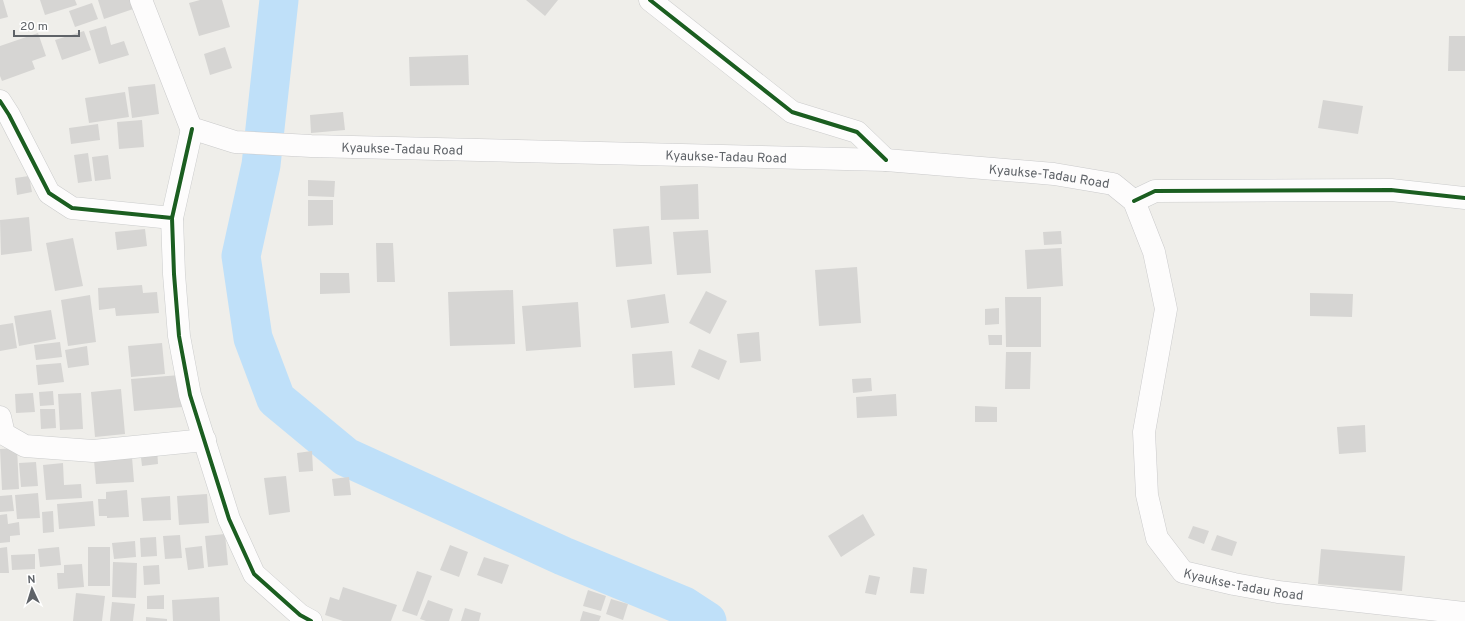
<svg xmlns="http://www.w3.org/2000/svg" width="1465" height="621" font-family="Overpass,sans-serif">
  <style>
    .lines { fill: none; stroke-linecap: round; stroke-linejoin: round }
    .river { stroke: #bfe0f9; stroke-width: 39 }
    .building { fill: #d6d5d3 }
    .minor-casing { stroke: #cbcccc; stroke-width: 23 }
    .tertiary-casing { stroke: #cbcccc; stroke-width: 23 }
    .secondary-casing { stroke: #cacacb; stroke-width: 23 }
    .minor { stroke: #fdfcfc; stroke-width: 22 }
    .tertiary { stroke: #fdfcfc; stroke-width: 22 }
    .secondary { stroke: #fdfcfc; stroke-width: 22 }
    .cycleway-casing { stroke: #fff; stroke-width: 6 }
    .cycleway { stroke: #1b5e20; stroke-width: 4 }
    .labels { text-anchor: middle; stroke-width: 4; stroke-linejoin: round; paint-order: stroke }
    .street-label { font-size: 13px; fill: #5f6368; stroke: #fff }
  </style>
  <rect width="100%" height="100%" fill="#efeeea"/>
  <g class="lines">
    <path class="river" d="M279,0L261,165L241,256L253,338L276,399L346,457L563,556L684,606L707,621"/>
  </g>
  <path class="building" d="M0,0H3L8,17L0,19Z
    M40,0H75L77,5L45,15Z
    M98,0H136L139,7L104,19Z
    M200,0H222L230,27L199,36L189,3Z
    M526,0H558L545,16Z
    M92,3L98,19L75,27L69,11Z
    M106,26L111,45L124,41L129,55L99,64L89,31Z
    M84,31L91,50L62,60L55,40Z
    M38,33L46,56L32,61L35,69L2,81L0,76V46Z
    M1449,36H1465V71H1448Z
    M225,47L232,68L210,75L204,54Z
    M468,55L469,85L410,86L409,57Z
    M155,84L159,114L132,118L128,87Z
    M125,92L129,117L89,123L85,98Z
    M1323,100L1363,106L1358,134L1318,128Z
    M343,112L345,130L311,133L310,115Z
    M142,120L144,147L119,149L117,122Z
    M98,124L100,140L71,144L69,128Z
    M88,153L92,181L78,183L74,155Z
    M108,155L111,179L95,181L92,157Z
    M29,176L32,192L17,195L15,178Z
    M308,180L335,181L334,197L308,196Z
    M698,184L699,219L661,220L660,186Z
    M308,200H333V225L308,226Z
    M29,217L32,251L1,255L0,220Z
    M649,226L652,264L616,267L613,229Z
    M145,229L147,246L117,250L115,232Z
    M708,230L711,273L677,275L673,232Z
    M1061,231L1062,244L1044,245L1043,232Z
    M73,238L83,286L55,291L46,243Z
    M376,243H393L395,282H377Z
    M1061,248L1063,286L1027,289L1025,250Z
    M857,267L861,323L819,326L815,270Z
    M320,273H349L350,293L320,294Z
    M142,285L143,293L157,292L159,313L116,316L115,308L99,310L98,288Z
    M513,290L515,344L450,346L448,292Z
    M706,291L727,301L710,334L689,323Z
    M1310,293L1353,294L1352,317L1310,316Z
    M665,294L669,323L631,328L627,300Z
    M90,295L96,342L68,346L61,300Z
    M1005,297H1041V347H1006Z
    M578,302L581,347L526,351L522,306Z
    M999,308V324L985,325V309Z
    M51,310L56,339L19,346L14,316Z
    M13,323L17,348L0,351V325Z
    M759,332L761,361L740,363L737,334Z
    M988,335H1002V345H989Z
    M60,342L62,357L36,360L34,345Z
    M162,343L165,374L131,377L128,346Z
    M87,346L89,365L68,368L65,350Z
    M699,349L727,361L719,380L691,367Z
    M672,351L675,385L634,388L632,354Z
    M1006,352H1031L1030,389H1005Z
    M61,363L64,382L38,385L36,365Z
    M180,375L183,407L134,411L131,379Z
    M871,378L872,391L853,393L852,379Z
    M121,389L125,434L95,437L91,392Z
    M53,391L54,405L40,406L39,392Z
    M33,393L35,412L16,413L15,394Z
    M81,393L83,429L60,430L58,394Z
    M896,394L897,416L857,418L856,397Z
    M975,406L997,407V422H975Z
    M40,409H55L56,428L41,429Z
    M1365,425L1366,452L1339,454L1337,427Z
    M17,448L19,489L2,490L0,449Z
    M157,448L158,464L142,466L140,449Z
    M312,451L313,471L299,472L297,453Z
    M132,457L134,482L96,484L94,460Z
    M36,462L38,486L21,487L19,463Z
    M63,463L64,485L81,484L82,498L46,500L43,465Z
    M286,476L290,512L269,515L264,478Z
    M349,477L351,495L334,496L332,479Z
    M127,490L129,517L107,518V516H99L98,499H106V492Z
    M38,493L40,518L17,519L15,495Z
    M207,494L209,523L179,525L177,496Z
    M12,495L14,511L0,512V496Z
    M170,496L171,520L143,521L141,498Z
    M93,501L95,526L59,529L57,504Z
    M53,511L54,532L43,533L42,512Z
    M7,514L8,524L19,522L20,535L10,536V542L0,543V515Z
    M863,514L875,535L841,557L828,536Z
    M1193,526L1209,531L1204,544L1188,538Z
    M225,534L228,565L208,567L205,536Z
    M180,535L182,558L165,559L163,536Z
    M1217,535L1237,542L1232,556L1211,550Z
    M156,537L157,556L141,557L140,538Z
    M135,541L136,557L114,559L112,543Z
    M450,545L468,552L459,577L440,570Z
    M202,546L204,568L188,570L185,548Z
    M7,547L9,573H0V548Z
    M59,547L61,565L40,567L38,549Z
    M88,547H110V586H88Z
    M1321,549L1405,556L1402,591L1318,584Z
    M35,554V569L12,570L11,555Z
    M484,557L509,565L502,584L477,575Z
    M113,562L137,563L136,598L112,597Z
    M82,564L84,587L58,589L57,573H64V565Z
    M159,565L160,584L144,585L143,566Z
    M913,567L927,569L924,594L910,593Z
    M417,571L432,576L417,616L402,611Z
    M869,575L880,577L876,595L865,593Z
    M343,587L397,605L391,621H343L325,615L330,597L339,600Z
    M588,590L606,596L601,611L583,606Z
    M76,593L105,596L102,621H73Z
    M164,595V609H147V596Z
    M219,597L220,621H173L172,600Z
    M611,599L628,604L623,620L606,614Z
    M428,600L453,609L449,621H426L420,619Z
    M112,602L135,604L133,621H110Z
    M465,608L481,613L479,621H461Z
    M583,611L601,616L599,621H580Z
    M146,617L167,619V621H146Z"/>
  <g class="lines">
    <g class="minor-casing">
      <path id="minor" d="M650,0L792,112L857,132L886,160
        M0,101L9,115L49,193L72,208L172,218
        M1134,201L1155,191L1391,190L1465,198
        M0,417L4,434L25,446L93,451L205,440"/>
    </g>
    <g class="tertiary-casing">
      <path id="tertiary" d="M192,129L172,218L174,274L179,336L190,395L229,519L254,574L300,615L311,621"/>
    </g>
    <g class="secondary-casing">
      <g id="secondary">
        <path id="s1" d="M141,0L191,128L235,142L311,146L886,160L1054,174L1113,184L1134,201L1154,252L1166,309L1144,432L1147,495L1157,538L1183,572L1234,584L1278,592L1465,613"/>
      </g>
    </g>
    <use href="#minor" class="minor"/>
    <use href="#tertiary" class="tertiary"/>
    <use href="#secondary" class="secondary"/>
    <g class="cycleway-casing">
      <path id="cycleway" d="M650,0L792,112L857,132L886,160
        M0,101L9,115L49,193L72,208L172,218
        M192,129L172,218L174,274L179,336L190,395L229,519L254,574L300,615L311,621
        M1134,201L1155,191L1391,190L1465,198"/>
    </g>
    <use href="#cycleway" class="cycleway"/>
  </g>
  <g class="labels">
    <g class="street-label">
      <text dy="5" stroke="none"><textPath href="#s1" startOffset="351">Kyaukse-Tadau Road</textPath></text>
      <text dy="5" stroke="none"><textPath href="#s1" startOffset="675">Kyaukse-Tadau Road</textPath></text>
      <text dy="5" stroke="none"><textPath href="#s1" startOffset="999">Kyaukse-Tadau Road</textPath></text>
      <text dy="5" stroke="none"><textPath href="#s1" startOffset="1540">Kyaukse-Tadau Road</textPath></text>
    </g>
  </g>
  <g transform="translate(32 589) rotate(356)" stroke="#ffffff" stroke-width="3" paint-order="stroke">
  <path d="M0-3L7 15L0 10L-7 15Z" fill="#5f6368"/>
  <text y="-6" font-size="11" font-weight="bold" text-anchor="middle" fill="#5f6368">N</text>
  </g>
  <path d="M14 30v6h65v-6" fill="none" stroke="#5f6368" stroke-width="2"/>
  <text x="20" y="30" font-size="12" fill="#5f6368" stroke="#ffffff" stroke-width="3" paint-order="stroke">20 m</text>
</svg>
